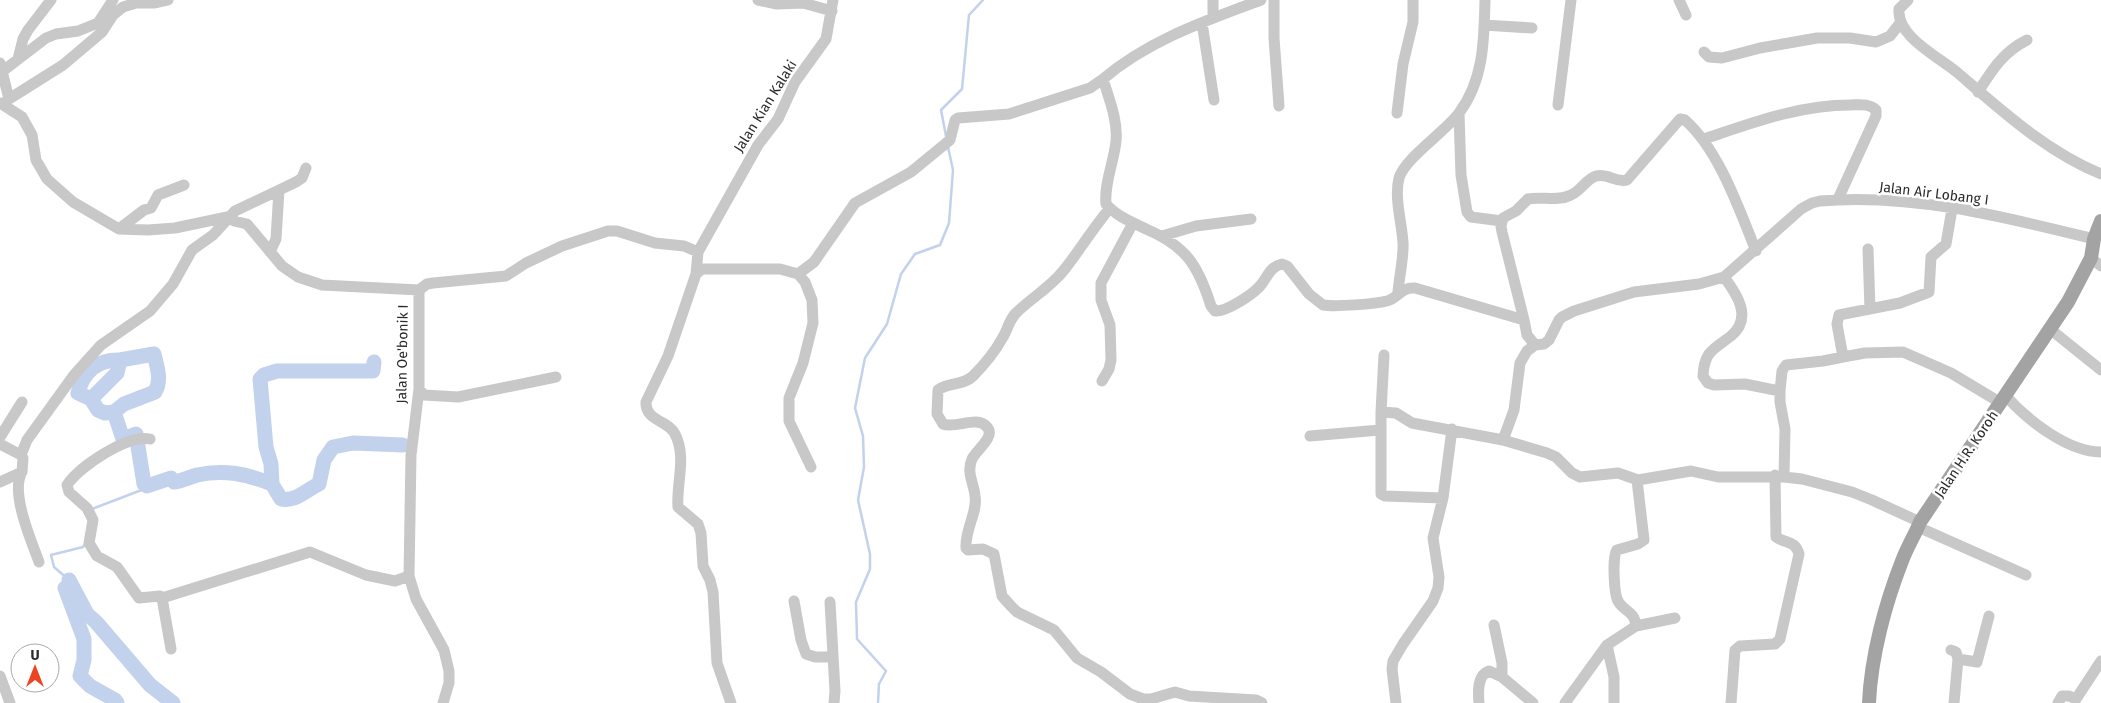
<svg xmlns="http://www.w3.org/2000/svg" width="2101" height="703" font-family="'Fira Sans',sans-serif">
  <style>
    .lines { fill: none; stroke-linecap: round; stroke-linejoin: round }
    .stream { stroke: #c2d1ec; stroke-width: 2.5 }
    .river { stroke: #c2d1ec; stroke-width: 15 }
    .minor { stroke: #c8c8c8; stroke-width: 11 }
    .major { stroke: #a3a3a3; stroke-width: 14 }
    .labels { text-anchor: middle; stroke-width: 5; stroke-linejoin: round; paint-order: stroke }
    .street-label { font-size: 14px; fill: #2b2b2b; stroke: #fff }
  </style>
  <rect width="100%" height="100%" fill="#fff"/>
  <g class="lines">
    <path class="stream" d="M946,136L941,110L962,89L969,15L983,0
      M92,509L152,486
      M69,580L54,567L51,555L83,547L85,544
      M878,703L879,684L886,671L857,639L856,602L870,569V554L858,500L864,467L863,436L855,408L865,358L887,324L901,274L915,254L940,245L949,223L953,170L948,147"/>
    <path class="river" d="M374,362L373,371H277L264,375L260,379L266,447L271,464L272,484L281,499C296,502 306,490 319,484L324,460L333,447L353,443L403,445
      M91,399L117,373L120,360L154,354C157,367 162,380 155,392L124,404L114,412L105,413L98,410L91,399L78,393C83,372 98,359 120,360
      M114,412L123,439L136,434L144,484L147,486L171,478L174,482C182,481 190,477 197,475C224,469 247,474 272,484
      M69,580L87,614L96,622L150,685L173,703
      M65,588L84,639V660L80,676L90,686L115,700L117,703"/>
    <path class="minor" d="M758,0L777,4L803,3L832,11
      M1213,0V18
      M1261,0C1205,21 1149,40 1103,79C1109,99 1118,120 1116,141C1114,162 1104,183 1106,204C1116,216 1132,222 1146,229C1186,246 1198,265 1211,306L1215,311C1226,312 1252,295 1260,286C1268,277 1269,267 1282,264L1287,266L1309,294L1323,305C1335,307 1375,304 1387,301C1398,298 1401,287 1415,288L1524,320L1527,335L1535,345L1544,344L1549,340L1559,320L1562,317L1574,311L1634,292L1699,284L1724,277L1801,209L1812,203L1820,201C1912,193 2005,217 2094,239
      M1274,0V38L1279,106
      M1679,0L1686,15
      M1908,0L1899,9C1896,37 1941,58 1959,74C2002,111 2047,152 2101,174
      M1202,23L1214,100
      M1484,25L1532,28
      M1704,52L1709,57L1722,58L1760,48L1817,38H1850L1876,42L1890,36L1901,22
      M18,59L23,39L28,30L51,0
      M0,63L9,99L4,103
      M3,71L46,38L56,34L78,31L98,23L113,0
      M1978,92C1992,70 2003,52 2027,40
      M9,99L63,65L102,32L113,15L123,7L136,3H155L168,0
      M0,103L22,117L32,135L36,160L47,179L73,202L119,229L148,230L175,228L232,216L234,221L247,224L282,266L298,277L322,285L419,290
      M1558,105L1571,0
      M1397,113L1403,64L1413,22V0
      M1459,114L1461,175L1467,212L1471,217L1502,221
      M1704,139C1752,123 1799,105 1850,105C1859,105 1869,103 1876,110V116L1838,199
      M1110,208C1093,228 1080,250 1064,270C1051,287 1031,298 1016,313C1009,320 1008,329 1003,337C996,350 983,366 973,376C963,386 948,382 938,390L937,414L943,424C956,429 977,415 987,427C996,437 976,450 972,459C966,473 974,483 975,496C978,512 965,528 966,548L968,550L983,549L994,554L1002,596L1010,605L1017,612L1054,630L1077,658L1101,672L1130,694L1143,699H1151L1175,692L1189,696L1256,700L1262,703
      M119,229L144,210L151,208L158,195L184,185
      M1162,236L1196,226L1251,219
      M1868,249L1870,309
      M270,252L276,239L279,190
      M2091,258L2101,266
      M696,274L702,269H780L798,274L805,282L812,300L813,323L803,363L789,398V421L811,467
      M798,274L814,262L855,203L911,172L950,140L955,120L958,118L1009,114L1090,88L1103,79
      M1724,277C1737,294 1753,318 1731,336C1714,349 1704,351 1703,376L1708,383L1714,385L1745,384L1780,391V402L1785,429L1784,477
      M1398,292C1399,278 1404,256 1403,243C1402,223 1394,198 1399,178C1405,158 1445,132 1459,113C1484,80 1484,40 1485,0
      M1524,320L1502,232L1501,226L1503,218L1516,211L1528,199C1542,196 1557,202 1571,195C1581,191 1586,179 1596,176C1608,173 1616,183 1627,180L1680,119L1685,120C1719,150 1739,209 1756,251
      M2050,329L2101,370
      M1843,357L1865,353L1903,352L1951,373L2001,403
      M1102,381L1109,369L1111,360L1110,325L1101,300V283L1133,223
      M419,389L424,395L458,397L556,377
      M1780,391L1782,371L1786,365L1823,361L1843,357L1837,324L1839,315L1900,303L1929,292L1931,257L1946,244L1952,209
      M2006,396C2027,420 2068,452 2101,452
      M1381,412L1384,355
      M1310,436L1380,430
      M0,437L22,402
      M150,439C128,434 80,466 67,485L69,492L87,508L93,520L89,543L97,556L117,567L139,598L160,596L162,598L310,552L366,575L395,581L409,576
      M1503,440L1514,410L1520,363L1527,351L1535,345
      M0,444L21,455
      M22,472C10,492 31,540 39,562
      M0,482L22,472L23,458L21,455L27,440L74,375L101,345L150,311L173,284L192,250L213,235L235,211L296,182L302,178L306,168
      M1443,498L1385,496L1381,494V412L1396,413L1412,423L1503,440L1547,453L1556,457L1572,473L1580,477L1618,473L1638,480L1691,471L1718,477H1784L1802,479L1852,492L1872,500L1920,522
      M1918,527L2026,575
      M162,598L171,649
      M794,601L801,640L806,654L815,657H833
      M830,602L835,691L834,703
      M1494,625L1502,663V677
      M1636,626L1675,618
      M1607,645L1614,677V703
      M1951,650L1956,652L1958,659
      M0,676L10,703
      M443,703L449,683V671L444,650L416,599L409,576L411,455L419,389V290L427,284L433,283L506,276L526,263L562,246L608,231H617L655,243L684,246L698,252
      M731,703L717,663L713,592L710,580L703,566L701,533L698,524L678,507C676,484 687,457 675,434C668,420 645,421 646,402L668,356L696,274L698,252L758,145L778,119L795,82L826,39L833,0
      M1396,703L1392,669L1393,661L1403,644L1433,601L1438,588L1439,577L1433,538L1443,498L1452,429
      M1479,703C1478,692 1477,675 1489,671L1502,677L1533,703
      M1565,703L1607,645L1636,626C1635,611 1623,611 1618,601C1614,594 1612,555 1617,550L1638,544L1644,540L1637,480
      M1731,703L1735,650L1740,646L1775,644L1780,639L1799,554C1795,540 1786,544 1776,537L1775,475
      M1954,703L1958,659L1977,662L1989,616
      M2058,703L2062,696H2069L2076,699L2101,661"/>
    <path class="major" d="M1869,703C1871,657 1885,604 1902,561C1907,547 1915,535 1920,522L2068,302L2091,258L2094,239L2101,221"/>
  </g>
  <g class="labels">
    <g class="street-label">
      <text transform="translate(765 106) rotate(-58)" y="5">Jalan Kian Kalaki</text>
      <text transform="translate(1934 193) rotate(7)" y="5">Jalan Air Lobang I</text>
      <text transform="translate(402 354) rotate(-89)" y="5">Jalan Oe'bonik I</text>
      <text transform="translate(1966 454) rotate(-56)" y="5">Jalan H.R. Koroh</text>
    </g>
  </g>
  <g transform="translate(35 668)"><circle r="24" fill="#ffffff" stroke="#aaaaaa"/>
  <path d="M0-4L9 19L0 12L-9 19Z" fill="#ed4523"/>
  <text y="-8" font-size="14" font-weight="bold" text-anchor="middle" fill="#2b2b2b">U</text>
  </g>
</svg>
